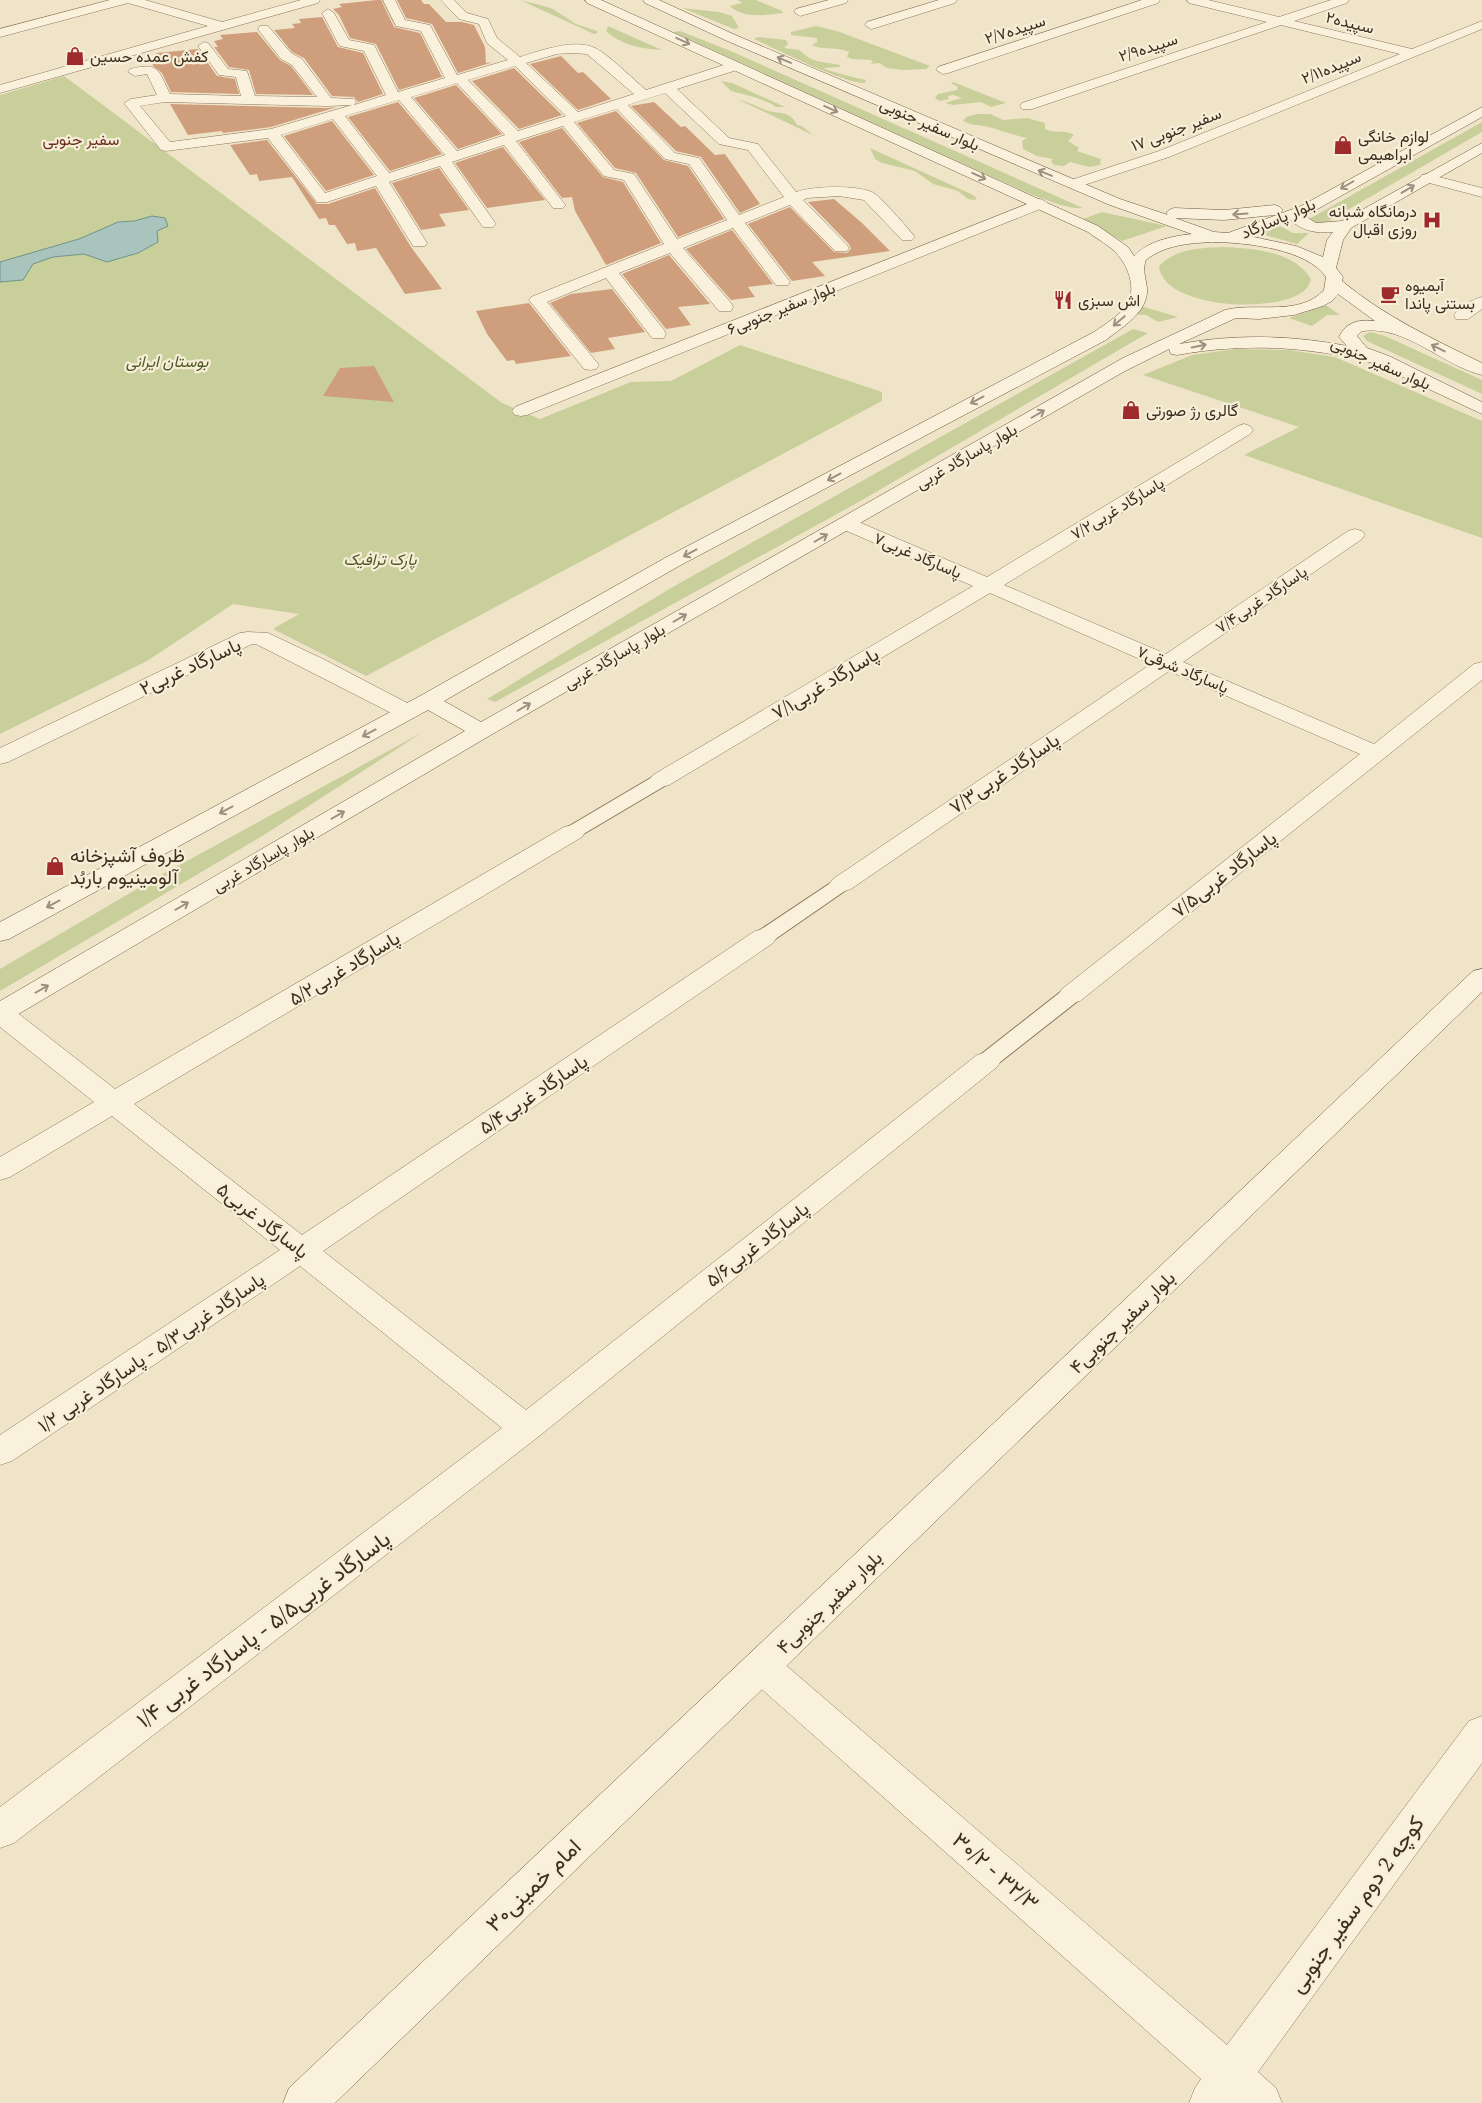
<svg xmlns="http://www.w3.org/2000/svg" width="1482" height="2103" font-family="Spectral,Vazirmatn,serif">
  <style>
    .green { fill: #c9cf9b }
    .water { fill: #a9c4bc; stroke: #6f938a }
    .building { fill: #cf9f7d }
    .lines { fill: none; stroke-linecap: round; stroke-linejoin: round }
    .lane-casing { stroke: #8d765c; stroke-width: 2 }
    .street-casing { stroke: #8d765c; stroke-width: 1 }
    .secondary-casing { stroke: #6f573f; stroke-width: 1 }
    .lane { fill: #faf1dc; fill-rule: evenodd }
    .street { fill: #faf1dc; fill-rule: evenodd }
    .secondary { fill: #faf1dc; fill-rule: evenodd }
    .oneway { stroke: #9c907e }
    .labels { text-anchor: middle; stroke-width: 4.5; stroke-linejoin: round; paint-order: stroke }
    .far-street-label { font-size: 16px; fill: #3d2e20; stroke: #f7eed8 }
    .far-poi-label { font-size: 16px; fill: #3d2e20; stroke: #f7eed8; text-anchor: start }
    .far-neighbourhood-label { font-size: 16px; fill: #6b2e1e; stroke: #f7eed8 }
    .far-park-label { font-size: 16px; font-style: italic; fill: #4d5a26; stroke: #f7eed8 }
    .street-label { font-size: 19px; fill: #3d2e20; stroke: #f7eed8 }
    .poi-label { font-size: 19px; fill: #3d2e20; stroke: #f7eed8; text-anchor: start }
    .near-street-label { font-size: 22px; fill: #3d2e20; stroke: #f7eed8 }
  </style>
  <rect width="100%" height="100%" fill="#f0e4c8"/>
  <path class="green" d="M520,0L551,8L576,24L597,31V33L594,34Z
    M738,0H756L782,11L783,13C766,15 743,19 730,6L742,3Z
    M682,8L719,12L732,16L739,28L734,29Z
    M608,26L662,50C642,49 621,45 606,31Z
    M816,26L837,31L930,66L926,69L903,70L887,68L879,63L870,64L873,62L871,60L852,59L847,57L849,52C837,46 824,51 812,45L817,42V38L791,35V32Z
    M680,31L733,52L1083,208C1064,211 1011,185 991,177L673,32Z
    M758,37L786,40L788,44L784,48L799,50L809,58L817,61L840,65V67L823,68C828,71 860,79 866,80L865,83C845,84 776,49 754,39Z
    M64,76L502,403L540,419L631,382L671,381L740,345L882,392V401L366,676L273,629L299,614L233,604L147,661L0,734V95Z
    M721,81L732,83L785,107H776L770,103L754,97L731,91Z
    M953,82L1006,103L991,107L981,102L953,105L945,103L962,98L953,95L948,96L949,99L940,101L935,98L938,94L957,90L958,87L951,83Z
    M737,99C748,102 754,105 763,109C776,115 790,109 797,125L802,126L813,135Z
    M977,114H990L1003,120L1027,118L1045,123V129C1055,134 1065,129 1074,135L1068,141L1079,148L1077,151L1101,159L1100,165L1089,167L1070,162L1064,166L1054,165L1051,161L1053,159L1037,156L1023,149L1022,141L1027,138C1014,135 1002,131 989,127C977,124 975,127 963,121L966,117Z
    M1482,122V132L1325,223L1313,224L1309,219Z
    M870,148L971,194L977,198L975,200L968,199L958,191L933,184L915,171L882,163L875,159Z
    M1102,212L1167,226L1122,241L1083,219Z
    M1278,225L1293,233H1309L1297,244L1254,232Z
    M1225,247C1255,249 1294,251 1311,279C1310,282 1309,286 1306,289C1281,315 1162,309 1159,266C1176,248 1202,248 1225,247Z
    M1326,305L1340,315H1327L1312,326L1289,318Z
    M1141,306L1178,317L1158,322L1146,315L1132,314Z
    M1133,329L1148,333L857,503L495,702L487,699L671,588Z
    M1370,332L1385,336L1482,380V394L1367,341L1363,336Z
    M1236,349L1288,350L1335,357L1482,421V538L1244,455L1299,427L1143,375L1192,355Z
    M423,732L264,835L0,991V969L154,879Z"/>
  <path class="water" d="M152,216L165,218L168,226L157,231L158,242L138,253L107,262L84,254L53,257L33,264L23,280L0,282V262L79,239L118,222L134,221Z"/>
  <path class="building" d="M377,0H381L394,27L420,33L442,77L399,90L376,44L350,38L339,15L333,9L342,7L339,4Z
    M397,0H421L424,4H429L446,22H462L474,25L485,47L486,63L493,62L458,73L432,24L406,18Z
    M322,17L338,47L363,53L383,94L358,102L354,97L332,96L304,58L292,52L274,30L295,28L292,24L301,23L299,19Z
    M257,32L280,60L291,66L313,95L256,94L249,70L229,67L214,47H218L214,41L223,39L220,35Z
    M198,49L217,76L235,79L239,94L171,92L162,73L153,66L149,58L158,57L156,53Z
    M561,56L578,73L583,72L611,99L578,110L530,64Z
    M514,68L562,115L519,129L472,81Z
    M456,85L502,134L458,149L414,98Z
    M398,102L442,154L390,171L348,117Z
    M654,102L681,127L685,126L715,155L725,154L760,204L740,213L701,157L676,151L631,106Z
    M170,104L327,108L337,107L271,127L223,133L222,131L188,135Z
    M616,111L664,160L688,166L724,219L678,237L636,173L615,168L577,123Z
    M332,121L374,175L326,191L284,136Z
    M562,128L603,177L623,182L661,243L606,265L575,211L572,197L562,198L519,142Z
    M267,140L317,204H328L375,188L411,247L442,289L405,294L376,248L357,251L355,243L347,244L335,225H329L326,218L319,219L292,177L259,181L257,174L250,175L230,145Z
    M503,147L545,200L487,208L455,163Z
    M439,168L469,210L439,214L446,226L421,230L392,183Z
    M834,199L862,223L890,251L812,262L825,276L792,281L748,224L790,207L834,252L847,253L851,249L849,244L808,202Z
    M732,230L773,284L748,287L755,297L731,300L686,249Z
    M669,255L710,304L678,307L691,325L666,329L622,274Z
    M612,289L645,332L608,338L615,349L591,353L550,303L571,294Z
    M529,303L571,356L516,364L514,360L507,361L487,334L476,311Z
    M374,366L394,402L323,396L340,368Z"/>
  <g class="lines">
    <g class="lane-casing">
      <path id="lane" d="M661,774L668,776L671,780L668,784L580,836L573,838L566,836L563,832L566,828L654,776Z
        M842,878L849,880L852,884L849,888L771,942L764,944L757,942L753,937L757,932L835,880Z
        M1071,988L1079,990L1082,995L1079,1000L995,1066L987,1068L979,1066L976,1061L979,1056L1063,990Z"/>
    </g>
    <g class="street-casing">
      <path id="street" d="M110,0H145L222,22L301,0H320L318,3L0,93V85L208,26L128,3L0,37V29Z
        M383,0H395L405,20L430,25L457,75L508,60L487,43L479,24L459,19L441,0H454L467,13L488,19L497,38L520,57C539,51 575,38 595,48C608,54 634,80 646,90L730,63H740L742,66L740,69L677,89L729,138L758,144L796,192C813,186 855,185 872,192C879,195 909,229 915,237L912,240H902L864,200L839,196L807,198L803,200L847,245L849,248L847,251H835L790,205L745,223L790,282L788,285H776L733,228L683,248L731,303L733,307L731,311H719L670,253L619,273L664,330L666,334L664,338H652L606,278L547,302L599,365L596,369L590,370L584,369L529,300L531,297L664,244L624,180L604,176L563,126L516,141L563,202L566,205L563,208H553L504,145L452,162L496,224L493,227H483L440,166L389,182L427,243L425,246H413L376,186L327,202H317L268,138L166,151L161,150L124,103L131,99L157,95L147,74L135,76L128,72L130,69C160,62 158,70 170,94L241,96L236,77L219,75L198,46L204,42L208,43L228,69L247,71L255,96L317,97L292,65L281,59L260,32L258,29L260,26H268L291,53L302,59L331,98L354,99L356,102L354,105L386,95L364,51L340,46L338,43L322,13L328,9L334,13L349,40L374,45L398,92L445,78L421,31L396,26ZM571,53L587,54L634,94L578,112L526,63L557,54ZM515,66L566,116L518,131L468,80ZM457,83L505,135L457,151L411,97ZM665,93L719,144L748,150L784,197L739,215L699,158L675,153L628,105ZM399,100L445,155L389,173L345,116ZM165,102L327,106L352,105L271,129L170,142L140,106ZM617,109L665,159L689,164L727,220L677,239L634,174L614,170L574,122ZM333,119L377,176L325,193L281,135Z
        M829,0H848L846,3L800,16L794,12L796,9Z
        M939,0H957L955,3L875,28L871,29L865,25L867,22Z
        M1142,0H1160L1158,3L948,73L943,74L936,70L938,67Z
        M1187,0H1208L1279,17L1331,0H1349L1347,3L1294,21L1412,49L1482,21V29L1169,157L1078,187H1068L1066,184L1068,181L1159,151L1400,54L1281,25L1032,109H1022L1020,106L1022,103L1267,22L1189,3Z
        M1427,174L1482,188V197L1422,181L1420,178L1422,175Z
        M1040,199L1045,201L1048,204L1045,207L527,415L521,416L515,415L512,411L515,407Z
        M1482,297V309L1468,319H1456L1454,315C1459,307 1473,299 1482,297Z
        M1244,424L1250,426L1253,430L1250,434L1004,585L1166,654L1348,531L1355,529L1362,531L1365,535L1362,539L1183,662L1374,744L1474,664L1482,662V680L1080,1001L1071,1003L1062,1001L1058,995L1062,989L1360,754L1169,671L851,889L842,892L833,889L829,884L833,879L1151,664L990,593L669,785L661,787L653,785L649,780L653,775L973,586L840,528L837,524L840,520L847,518L854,520L987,577L1238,426Z
        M248,632L268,633L323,659L415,707L418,712L415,717L407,719L399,717L256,644H252L8,762L0,764V748L240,633Z
        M573,825L582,827L585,832L582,837L134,1104L302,1235L755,931L764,929L773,931L777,937L773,943L323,1251L526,1410L977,1055L987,1052L997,1055L1001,1061L997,1067L538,1437L14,1843L0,1848V1807L502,1428L300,1266L12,1461L0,1465V1435L280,1250L112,1116L10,1177L0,1180V1157L94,1102L0,1027V1004L10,1007L115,1089L564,827Z
        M761,1650L774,1655L1227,2045L1469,1721L1482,1716V1763L1258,2072L1276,2088L1282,2103H1189L1195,2088L1201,2079L748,1677L743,1666L748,1655Z"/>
    </g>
    <g class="secondary-casing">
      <path id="secondary" d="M585,0H601L1098,226L1128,247L1134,256C1148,241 1172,236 1192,234L1110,205L725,40L645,3L643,0H659L733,34L1120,199L1168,215L1166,213L1169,210L1174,208L1224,210L1275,205L1280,207L1283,210L1280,213L1275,215L1224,220L1175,218L1214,232L1228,233L1301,206L1482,107V117L1305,216L1316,223L1342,221L1482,143V153L1351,228L1343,240L1336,268L1343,277L1342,281C1384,316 1433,339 1482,363V375C1441,365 1407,325 1362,331L1357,336L1367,348L1389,356L1482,402V414L1373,363C1308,346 1243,343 1177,355L1171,354L1169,349L1125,371L489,736L10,1019L0,1022V1001L465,731L428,710L9,939L0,941V922L420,696L665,558L1094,332C1105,324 1120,316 1127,304C1137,289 1128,265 1116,253C1109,245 1097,239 1088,232L587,3ZM1291,220C1301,231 1319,234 1333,232L1327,240L1323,257L1296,246L1249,236ZM1216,242C1248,243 1307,249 1326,277L1324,290C1299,317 1256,302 1225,310L1123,358L481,722L444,701L679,566L1106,340C1122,327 1149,312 1147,288C1146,278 1142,270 1146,260C1166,244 1192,243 1216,242ZM1338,294L1375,321C1359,319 1346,322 1339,337L1347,346C1291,335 1235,334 1179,344L1236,318L1259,319L1294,315L1323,306L1332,301Z
        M1482,969V992L335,2103H283L289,2088L1473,971Z"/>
    </g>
    <use href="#lane" class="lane"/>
    <use href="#street" class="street"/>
    <use href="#secondary" class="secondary"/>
  </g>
  <defs><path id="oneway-shaft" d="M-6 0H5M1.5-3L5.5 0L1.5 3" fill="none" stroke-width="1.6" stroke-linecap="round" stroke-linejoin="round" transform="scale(1.25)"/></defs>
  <g class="oneway">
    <use href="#oneway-shaft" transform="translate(683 41) rotate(25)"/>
    <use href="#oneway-shaft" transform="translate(784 60) rotate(-157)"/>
    <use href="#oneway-shaft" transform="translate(831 109) rotate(24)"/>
    <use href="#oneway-shaft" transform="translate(1045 173) rotate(-158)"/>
    <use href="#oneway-shaft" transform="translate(979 176) rotate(25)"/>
    <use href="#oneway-shaft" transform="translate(1347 185) rotate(150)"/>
    <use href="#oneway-shaft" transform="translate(1408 189) rotate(-31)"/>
    <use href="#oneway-shaft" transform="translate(1240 214) rotate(176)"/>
    <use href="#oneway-shaft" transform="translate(1119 321) rotate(140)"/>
    <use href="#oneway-shaft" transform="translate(1199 346) rotate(-11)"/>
    <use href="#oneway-shaft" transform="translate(1438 348) rotate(-153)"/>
    <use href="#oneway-shaft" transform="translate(977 400) rotate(152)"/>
    <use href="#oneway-shaft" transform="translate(1038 414) rotate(-30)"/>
    <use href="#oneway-shaft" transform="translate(834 477) rotate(152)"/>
    <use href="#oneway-shaft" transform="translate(821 538) rotate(-30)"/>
    <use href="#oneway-shaft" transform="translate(690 553) rotate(152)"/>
    <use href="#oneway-shaft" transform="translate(680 618) rotate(-30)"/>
    <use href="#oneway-shaft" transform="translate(524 707) rotate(-30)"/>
    <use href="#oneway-shaft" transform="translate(369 733) rotate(152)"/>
    <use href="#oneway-shaft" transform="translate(226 810) rotate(152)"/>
    <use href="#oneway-shaft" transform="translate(338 815) rotate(-30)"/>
    <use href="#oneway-shaft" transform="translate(53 904) rotate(152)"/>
    <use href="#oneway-shaft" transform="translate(182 906) rotate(-30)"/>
    <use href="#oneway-shaft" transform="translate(42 989) rotate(-30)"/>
  </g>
  <defs>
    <g id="shop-bare" transform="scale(1.5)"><path d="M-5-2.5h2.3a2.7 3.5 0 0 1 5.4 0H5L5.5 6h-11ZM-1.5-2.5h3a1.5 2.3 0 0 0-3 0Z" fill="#9e2a2b" stroke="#f7eed8" stroke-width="2.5" paint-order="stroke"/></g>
    <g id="hospital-bare" transform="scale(1.5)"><path d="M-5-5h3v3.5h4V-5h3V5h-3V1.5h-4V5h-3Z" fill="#9e2a2b" stroke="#f7eed8" stroke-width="2.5" paint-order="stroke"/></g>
    <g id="cafe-bare" transform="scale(1.5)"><path d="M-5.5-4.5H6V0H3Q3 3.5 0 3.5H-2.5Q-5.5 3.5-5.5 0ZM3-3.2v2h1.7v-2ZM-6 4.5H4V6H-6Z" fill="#9e2a2b" stroke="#f7eed8" stroke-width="2.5" paint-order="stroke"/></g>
    <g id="restaurant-bare" transform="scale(1.5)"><path d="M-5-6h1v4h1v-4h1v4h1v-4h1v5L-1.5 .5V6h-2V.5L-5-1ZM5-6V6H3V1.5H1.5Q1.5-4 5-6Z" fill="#9e2a2b" stroke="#f7eed8" stroke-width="2.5" paint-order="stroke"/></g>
  </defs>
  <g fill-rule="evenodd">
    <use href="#shop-bare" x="75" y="56"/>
    <use href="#shop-bare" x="1343" y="145"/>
    <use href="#hospital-bare" x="1432" y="220"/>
    <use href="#cafe-bare" x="1390" y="294"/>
    <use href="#restaurant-bare" x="1063" y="300"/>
    <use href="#shop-bare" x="1131" y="410"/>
    <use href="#shop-bare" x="55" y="866"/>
  </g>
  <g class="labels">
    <g class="far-street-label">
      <text transform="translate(1350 22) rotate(14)" y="6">سپیده۲</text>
      <text transform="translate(1015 29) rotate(-18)" y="6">سپیده۲/۷</text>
      <text transform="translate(1148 47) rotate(-18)" y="6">سپیده۲/۹</text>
      <text transform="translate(1331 67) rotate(-22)" y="6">سپیده۲/۱۱</text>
      <text transform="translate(930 124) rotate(24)" y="6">بلوار سفیر جنوبی</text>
      <text transform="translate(1176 129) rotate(-21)" y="6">سفیر جنوبی ۱۷</text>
      <text transform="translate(1278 218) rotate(-23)" y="6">بلوار پاسارگاد</text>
      <text transform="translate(781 308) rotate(-22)" y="6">بلوار سفیر جنوبی۶</text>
      <text transform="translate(1381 363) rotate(24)" y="6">بلوار سفیر جنوبی</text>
      <text transform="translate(966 456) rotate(-30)" y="6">بلوار پاسارگاد غربی</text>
      <text transform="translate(1117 508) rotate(-31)" y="6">پاسارگاد غربی۷/۲</text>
      <text transform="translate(918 555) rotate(23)" y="6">پاسارگاد غربی۷</text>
      <text transform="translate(1261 599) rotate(-34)" y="6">پاسارگاد غربی۷/۴</text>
      <text transform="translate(614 656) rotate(-30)" y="6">بلوار پاسارگاد غربی</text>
      <text transform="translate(1183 669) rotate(23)" y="6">پاسارگاد شرقی۷</text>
      <text transform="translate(263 859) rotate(-30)" y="6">بلوار پاسارگاد غربی</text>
    </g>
    <g class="far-poi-label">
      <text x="90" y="62">کفش عمده حسین</text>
      <text x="1358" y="142">لوازم خانگی<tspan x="1358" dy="18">ابراهیمی</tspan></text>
      <text x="1417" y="217" text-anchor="end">درمانگاه شبانه<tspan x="1417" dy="18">روزی اقبال</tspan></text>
      <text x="1405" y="291">آبمیوه<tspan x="1405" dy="18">بستنی پاندا</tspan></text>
      <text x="1078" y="306">اش سبزی</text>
      <text x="1146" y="416">گالری رژ صورتی</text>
    </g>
    <g class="far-neighbourhood-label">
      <text x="81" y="145">سفیر جنوبی</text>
    </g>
    <g class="far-park-label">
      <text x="167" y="367">بوستان ایرانی</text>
      <text x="380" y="565">پارک ترافیک</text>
    </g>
    <g class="street-label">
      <text transform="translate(190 666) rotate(-25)" y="7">پاسارگاد غربی۲</text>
      <text transform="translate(825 683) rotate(-31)" y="7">پاسارگاد غربی۷/۱</text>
      <text transform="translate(1004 773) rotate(-34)" y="7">پاسارگاد غربی۷/۳</text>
      <text transform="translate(1224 874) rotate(-38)" y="7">پاسارگاد غربی۷/۵</text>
      <text transform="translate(344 968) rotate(-31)" y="7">پاسارگاد غربی۵/۲</text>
      <text transform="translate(533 1094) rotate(-34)" y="7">پاسارگاد غربی۵/۴</text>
      <text transform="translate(263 1220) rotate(38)" y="7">پاسارگاد غربی۵</text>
      <text transform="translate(757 1244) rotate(-38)" y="7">پاسارگاد غربی۵/۶</text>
      <text transform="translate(1122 1322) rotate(-44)" y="7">بلوار سفیر جنوبی۴</text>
      <text transform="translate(151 1352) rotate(-34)" y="7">پاسارگاد غربی۵/۳ - پاسارگاد غربی ۱/۲</text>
      <text transform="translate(829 1602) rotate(-44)" y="7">بلوار سفیر جنوبی۴</text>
    </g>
    <g class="poi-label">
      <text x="70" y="862">ظروف آشپزخانه<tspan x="70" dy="22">آلومینیوم باربُد</tspan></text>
    </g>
    <g class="near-street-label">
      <text transform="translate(263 1629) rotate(-37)" y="8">پاسارگاد غربی۵/۵ - پاسارگاد غربی ۱/۴</text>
      <text transform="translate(996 1871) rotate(41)" y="8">۳۰/۲ - ۳۲/۳</text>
      <text transform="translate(533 1885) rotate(-44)" y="8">امام خمینی۳۰</text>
      <text transform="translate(1356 1904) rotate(-54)" y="8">کوچه 2 دوم سفیر جنوبی</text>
    </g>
  </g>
</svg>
